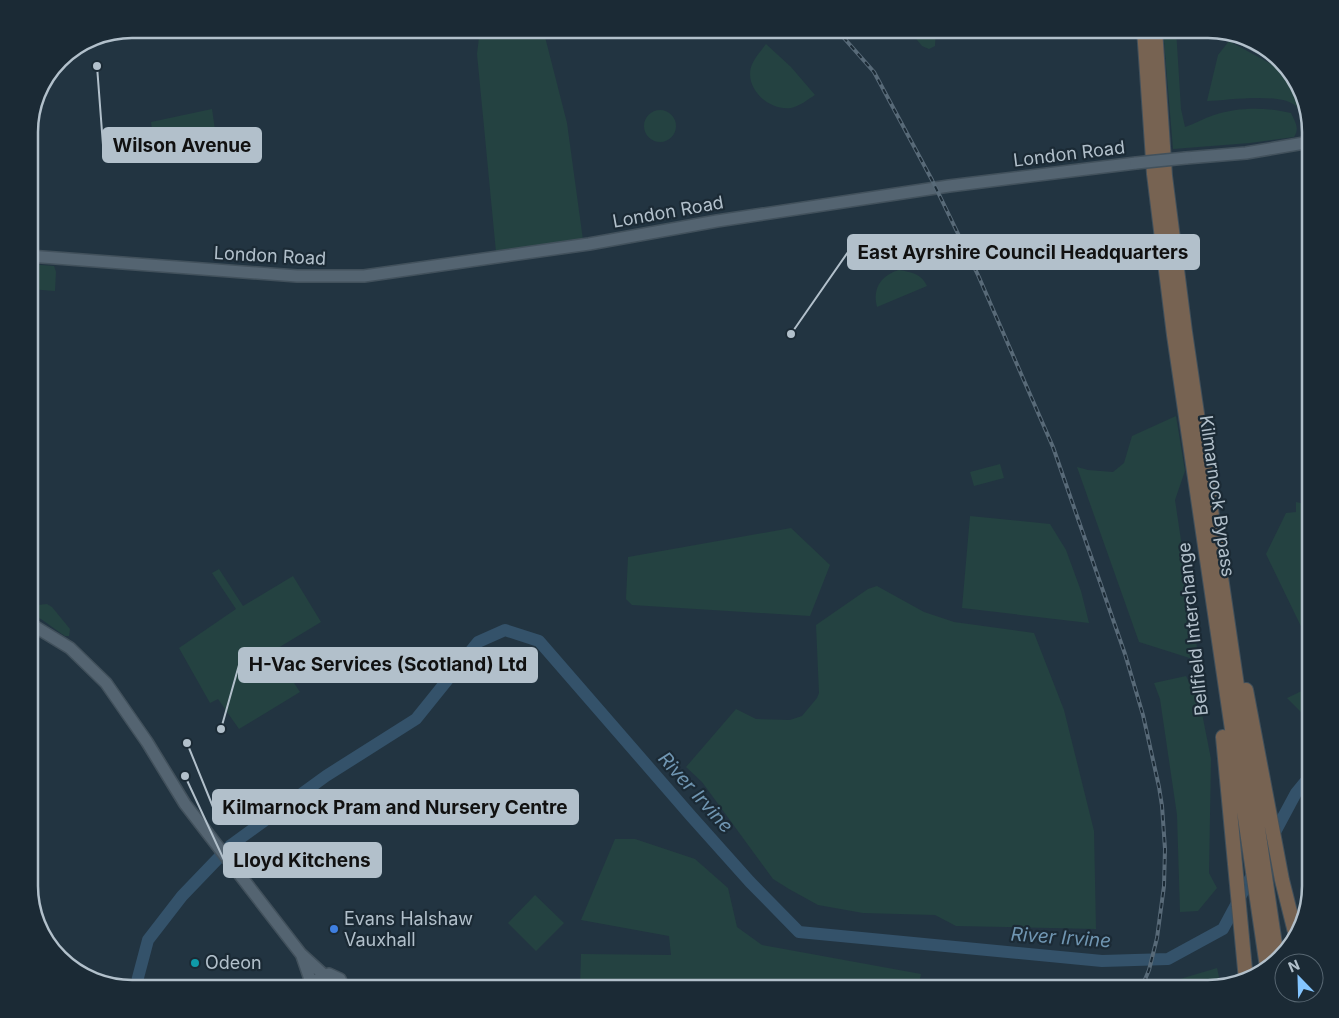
<svg xmlns="http://www.w3.org/2000/svg" width="1339" height="1018" font-family="Inter,sans-serif">
  <style>
    .green { fill: #244241 }
    .lines { fill: none; stroke-linecap: round; stroke-linejoin: round }
    .river { stroke: #34526a; stroke-width: 12 }
    .major-casing { stroke: #42515c; stroke-width: 14 }
    .highway-casing { stroke: #41505b; stroke-width: 16 }
    .major { stroke: #546471; stroke-width: 11 }
    .highway { stroke: #776352; stroke-width: 14 }
    .rail-casing { stroke: #586a78; stroke-width: 4 }
    .rail { stroke: #1b2a35; stroke-width: 2; stroke-dasharray: 5.5; stroke-linecap: butt }
    .major-bridge-casing { stroke: #42515c; stroke-width: 14; stroke-linecap: butt }
    .major-bridge { stroke: #546471; stroke-width: 11 }
    .shop-dot { fill: #3f7fe0; stroke: #1b2a35; stroke-width: 2 }
    .culture-dot { fill: #0f9aa8; stroke: #1b2a35; stroke-width: 2 }
    .labels { text-anchor: middle; stroke-width: 4.5; stroke-linejoin: round; paint-order: stroke }
    .street-label { font-size: 18px; fill: #b2c0cb; stroke: #1b2a35 }
    .poi-label { font-size: 18px; fill: #b2c0cb; stroke: #1b2a35; text-anchor: start }
    .water-label { font-size: 19px; font-style: italic; fill: #7096b2; stroke: #1b2a35 }
    .rim { fill: none; stroke: #b2c0cb; stroke-width: 2.5 }
    .leader { fill: none; stroke: #b2c0cb; stroke-width: 2 }
    .callout-dot { fill: #b2c0cb; stroke: #1b2a35; stroke-width: 2 }
    .callout { fill: #b2c0cb; stroke: #b2c0cb; stroke-width: 2 }
    .callout-label { font-size: 19px; text-anchor: middle; font-weight: bold; fill: #111 }
  </style>
  <rect width="100%" height="100%" fill="#223441"/>
  <path class="green" d="M480,29H543L567,123L583,240L496,252L477,54Z
    M908,29H936L935,46L929,49L922,46Z
    M1163,29H1176L1181,109L1185,127C1195,124 1204,118 1214,115C1238,107 1267,107 1291,113C1295,122 1300,128 1294,137L1250,143L1173,149Z
    M1229,41L1291,75L1299,86L1310,133C1301,126 1305,112 1293,104C1276,93 1227,100 1207,101L1218,55Z
    M766,44L791,67L815,95C807,100 800,106 791,108C769,111 745,89 751,67C754,58 761,51 766,44Z
    M212,109L216,137L214,148C204,155 197,156 185,159C152,166 155,148 151,122Z
    M644 126a16 16 0 1 1 32 0a16 16 0 1 1-32 0Z
    M29,264L54,266L56,272L55,291L29,289Z
    M899,270C911,272 922,274 927,286L877,307C872,289 881,275 899,270Z
    M29,375L34,376L29,414Z
    M1176,416L1185,471L1175,500L1199,661L1139,642L1077,467L1088,470L1113,472L1124,463L1132,436Z
    M1000,464L1004,478L974,486L970,472Z
    M1296,502L1310,505V645L1266,554L1286,513L1296,512Z
    M970,516L1050,524L1066,550L1081,591L1089,623L962,608Z
    M791,528L830,565L810,616L632,605L626,599L628,557Z
    M219,569L243,606L293,576L321,622L273,651L300,692L239,729L218,699L210,703L179,648L236,609L212,573Z
    M877,586L924,612L954,622L1034,633L1064,710L1094,831L1096,929L956,926L935,915L863,913L818,905L789,889L773,879L702,782L686,767L736,709L756,719L790,720L802,716L817,698L819,693L816,625L868,589Z
    M47,604L52,607L70,629L69,636H65C53,628 41,618 29,612V606Z
    M1186,676L1200,703L1211,759L1209,873L1217,888L1198,911L1180,912L1177,815L1160,699L1154,683Z
    M1310,687V721L1287,698Z
    M1310,813V887L1303,878L1304,822Z
    M615,839H635L695,859L728,888L737,927L762,945L921,974L918,989H580L581,954L671,955L669,936L581,920Z
    M535,895L564,923L536,951L508,923Z
    M1217,968L1221,986L1207,989H1158L1160,985Z"/>
  <g class="lines">
    <path class="river" d="M135,989L148,940L182,896L231,845L326,776L416,719L478,642L505,630L539,641L691,816L750,882L799,932L1102,961L1168,959L1223,929L1296,793L1310,776"/>
    <g class="major-casing">
      <path id="major" d="M1186,158L1246,153L1310,142
        M29,256L297,276H364L589,244L717,221L949,186L1136,163
        M29,623L70,648L106,683L147,742L185,804L301,954L324,975
        M302,956L313,988
        M313,989L317,980L329,974L340,979L344,989"/>
    </g>
    <g class="highway-casing">
      <path id="highway" d="M1144,29L1154,174L1174,335L1267,967
        M1155,29L1165,176L1185,332L1277,958
        M1246,690L1282,880L1295,932
        M1223,737L1246,980"/>
    </g>
    <use href="#major" class="major"/>
    <use href="#highway" class="highway"/>
    <g class="rail-casing">
      <path id="rail" d="M836,29L874,72L932,180L978,275L1053,447L1125,654L1143,715L1159,787L1162,806L1165,849L1164,886L1157,938L1149,970L1141,989
        M1226,35L1281,64"/>
    </g>
    <use href="#rail" class="rail"/>
    <g class="major-bridge-casing">
      <path id="major-bridge" d="M1136,163L1186,158"/>
    </g>
    <use href="#major-bridge" class="major-bridge"/>
  </g>
  <circle class="shop-dot" cx="334" cy="929" r="5"/>
  <circle class="culture-dot" cx="195" cy="963" r="5"/>
  <g class="labels">
    <g class="street-label">
      <text transform="translate(1069 154) rotate(-7)" y="6">London Road</text>
      <text transform="translate(668 212) rotate(-10)" y="6">London Road</text>
      <text transform="translate(270 256) rotate(3)" y="6">London Road</text>
      <text transform="translate(1217 496) rotate(82)" y="6">Kilmarnock Bypass</text>
      <text transform="translate(1193 629) rotate(-96)" y="6">Bellfield Interchange</text>
    </g>
    <g class="poi-label">
      <text x="344" y="925">Evans Halshaw<tspan x="344" dy="21">Vauxhall</tspan></text>
      <text x="205" y="969">Odeon</text>
    </g>
    <g class="water-label">
      <text transform="translate(696 792) rotate(48)" y="7">River Irvine</text>
      <text transform="translate(1061 937) rotate(4)" y="7">River Irvine</text>
    </g>
  </g>
  <path d="M0 0H1339V1018H0ZM132 38H1208A94 94 0 0 1 1302 132V886A94 94 0 0 1 1208 980H132A94 94 0 0 1 38 886V132A94 94 0 0 1 132 38Z" fill="#1b2a35" fill-rule="evenodd"/>
  <path class="rim" d="M132 38H1208A94 94 0 0 1 1302 132V886A94 94 0 0 1 1208 980H132A94 94 0 0 1 38 886V132A94 94 0 0 1 132 38Z"/>
  <path class="leader" d="M97 66L103 145M791 334L848 252M221 729L239 665M187 743L213 807M185 776L224 860"/>
  <g class="callout-dot">
    <circle cx="97" cy="66" r="5"/>
    <circle cx="791" cy="334" r="5"/>
    <circle cx="221" cy="729" r="5"/>
    <circle cx="187" cy="743" r="5"/>
    <circle cx="185" cy="776" r="5"/>
  </g>
  <g class="callout">
    <rect x="103" y="128" width="158" height="34" rx="5"/>
    <rect x="848" y="235" width="351" height="34" rx="5"/>
    <rect x="239" y="648" width="298" height="34" rx="5"/>
    <rect x="213" y="790" width="365" height="34" rx="5"/>
    <rect x="224" y="843" width="157" height="34" rx="5"/>
  </g>
  <g class="callout-label">
    <text x="182" y="152">Wilson Avenue</text>
    <text x="1023" y="259">East Ayrshire Council Headquarters</text>
    <text x="388" y="671">H-Vac Services (Scotland) Ltd</text>
    <text x="395" y="814">Kilmarnock Pram and Nursery Centre</text>
    <text x="302" y="867">Lloyd Kitchens</text>
  </g>
  <g transform="translate(1299 978) rotate(337)"><circle r="24" fill="#1b2a35" stroke="#576671"/>
  <path d="M0-4L9 19L0 12L-9 19Z" fill="#84c5ff"/>
  <text y="-8" font-size="14" font-weight="bold" text-anchor="middle" fill="#b2c0cb">N</text>
  </g>
</svg>
